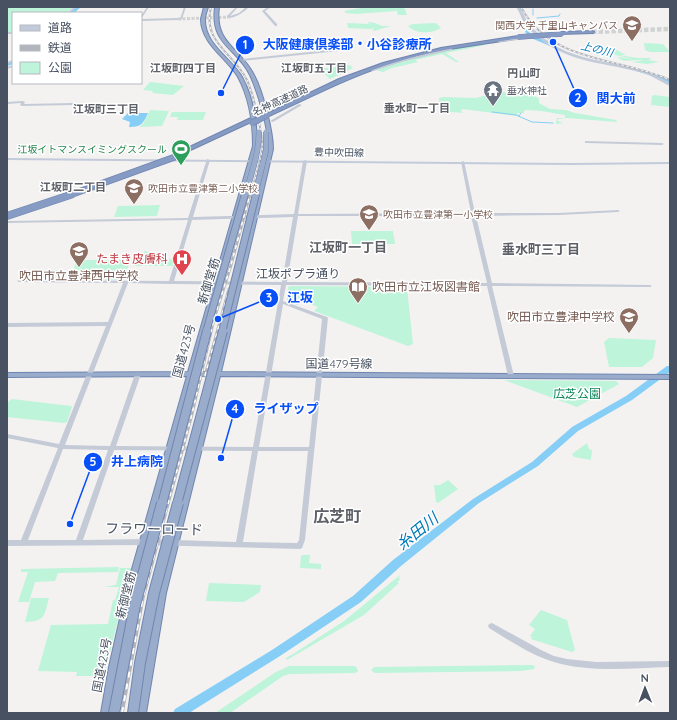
<svg xmlns="http://www.w3.org/2000/svg" width="677" height="720" font-family="Quicksand,'Noto Sans JP',sans-serif">
  <style>
    .green { fill: #bdf4da }
    .water { fill: #86cef5 }
    .lines { fill: none; stroke-linecap: round; stroke-linejoin: round }
    .stream { stroke: #86cef5; stroke-width: 1 }
    .river { fill: #86cef5; fill-rule: evenodd }
    .tertiary-tunnel { stroke: #d1d2d4; stroke-width: 3; stroke-dasharray: 3 1.5; stroke-linecap: butt }
    .motorway-tunnel { stroke: #d1d2d4; stroke-width: 4.5; stroke-dasharray: 4.5 2; stroke-linecap: butt }
    .trunk-casing { stroke: #7086b0; stroke-width: 2 }
    .motorway-casing { stroke: #7086b0; stroke-width: 2 }
    .tertiary { fill: #c4cbd7; fill-rule: evenodd }
    .secondary { fill: #c3cbdb; fill-rule: evenodd }
    .trunk { fill: #9aaccb; fill-rule: evenodd }
    .motorway { fill: #859bc4; fill-rule: evenodd }
    .rail-far2-casing { stroke: #b3b5bc; stroke-width: 2 }
    .rail-far1-casing { stroke: #b3b5bc; stroke-width: 3 }
    .rail-casing { stroke: #b3b5bc; stroke-width: 3.5 }
    .rail-far2 { stroke: #fff; stroke-width: 1; stroke-dasharray: 2.5; stroke-linecap: butt }
    .rail-far1 { stroke: #fff; stroke-width: 1.5; stroke-dasharray: 4; stroke-linecap: butt }
    .rail { stroke: #fff; stroke-width: 2; stroke-dasharray: 6; stroke-linecap: butt }
    .trunk-bridge-far3-casing { stroke: #7086b0; stroke-width: 6; stroke-linecap: butt }
    .trunk-bridge-far2-casing { stroke: #7086b0; stroke-width: 8; stroke-linecap: butt }
    .trunk-bridge-far1-casing { stroke: #7086b0; stroke-width: 10; stroke-linecap: butt }
    .trunk-bridge-casing { stroke: #7086b0; stroke-width: 12; stroke-linecap: butt }
    .motorway-bridge-far2-casing { stroke: #7086b0; stroke-width: 5.5; stroke-linecap: butt }
    .motorway-bridge-far1-casing { stroke: #7086b0; stroke-width: 7; stroke-linecap: butt }
    .motorway-bridge-casing { stroke: #7086b0; stroke-width: 8; stroke-linecap: butt }
    .trunk-bridge-far3 { stroke: #9aaccb; stroke-width: 5 }
    .trunk-bridge-far2 { stroke: #9aaccb; stroke-width: 6 }
    .trunk-bridge-far1 { stroke: #9aaccb; stroke-width: 8 }
    .trunk-bridge { stroke: #9aaccb; stroke-width: 10 }
    .motorway-bridge-far2 { stroke: #859bc4; stroke-width: 4.5 }
    .motorway-bridge-far1 { stroke: #859bc4; stroke-width: 5.5 }
    .motorway-bridge { stroke: #859bc4; stroke-width: 7 }
    .labels { text-anchor: middle; stroke-width: 3; stroke-linejoin: round; paint-order: stroke }
    .far-education-label { font-size: 10px; fill: #785e54; stroke: #fff; text-anchor: start }
    .far-worship-label { font-size: 10px; fill: #5b616d; stroke: #fff; text-anchor: start }
    .far-street-label { font-size: 10px; fill: #475161; stroke: #fff }
    .far-leisure-label { font-size: 10px; fill: #27864d; stroke: #fff; text-anchor: end }
    .far-water-label { font-size: 11px; font-style: italic; fill: #007abb; stroke: #fff }
    .far-neighbourhood-label { font-size: 11px; font-weight: bold; fill: #5d6067; stroke: #fff }
    .health-label { font-size: 12px; fill: #be3a42; stroke: #fff; text-anchor: end }
    .street-label { font-size: 12px; fill: #475161; stroke: #fff }
    .education-label { font-size: 12px; fill: #785e54; stroke: #fff }
    .park-label { font-size: 12px; fill: #0e865a; stroke: #fff }
    .neighbourhood-label { font-size: 13px; font-weight: bold; fill: #5d6067; stroke: #fff }
    .near-street-label { font-size: 14px; fill: #475161; stroke: #fff }
    .near-neighbourhood-label { font-size: 16px; font-weight: bold; fill: #5d6067; stroke: #fff }
    .near-water-label { font-size: 16px; font-style: italic; fill: #007abb; stroke: #fff }
    .leader { fill: none; stroke: #084ff7; stroke-width: 1.5 }
    .callout-dot { fill: #084ff7; stroke: #fff; stroke-width: 1.5 }
    .mark-label { font-size: 12px; text-anchor: middle; font-weight: bold; fill: #fff }
    .callout-label { font-size: 13px; text-anchor: middle; font-weight: bold; fill: #084ff7; stroke: #fff; stroke-width: 3; stroke-linejoin: round; paint-order: stroke }
  </style>
  <rect width="100%" height="100%" fill="#f4f2f1"/>
  <path class="green" d="M7,7H74L66,13H13V32H7Z
    M367,7H404L407,15H398L397,11L355,14L346,13L344,11Z
    M368,22L375,23L382,26H391L374,31L372,30L375,27L371,29L348,28L347,23L369,24Z
    M436,23L441,28C432,34 415,34 408,26L413,24Z
    M485,43V45L481,46L446,53L459,62H456L442,54L415,60L418,62L392,68L383,72L376,70L421,56Z
    M644,43L663,44L670,52H650L645,50Z
    M615,49L626,55H619L637,58H652L648,60L659,62L647,64L632,62L644,60C636,59 623,64 617,57L633,59L615,55L616,54L610,56V54L589,50L614,52Z
    M350,65L353,68L330,79L319,69Z
    M150,82L184,86L173,95L152,93L153,91L143,90Z
    M522,91H528L539,99V103L550,109L566,110L575,113L616,120L617,122L567,118L558,119V121L563,123L556,124L557,118H565V115C552,113 540,110 526,110L524,111V113H518L517,114L520,116H519L462,109L461,112L465,113L449,112V110L440,108L439,98L443,97L476,98L498,92L521,93Z
    M654,95L670,97V107L651,105L652,96Z
    M150,110L169,111L162,126L139,127L143,124Z
    M172,112H206L203,120H177L178,117H170Z
    M160,205L157,216L114,217L118,206Z
    M351,231H393L395,244H352Z
    M145,251L173,260V266H133L137,257Z
    M127,255L132,257L123,280L69,279L76,263L80,260H121L125,259Z
    M34,270H57L53,278H30Z
    M291,286L406,287L407,288L413,344L408,346L314,311L318,307L302,301L298,305L287,302L288,287Z
    M609,338L656,340L653,358L642,367H609L604,342Z
    M504,380L616,381L619,384L577,407Z
    M12,399L71,406L72,407L67,422L64,423L7,417V405L9,401Z
    M587,443L589,449L592,450L591,460L574,457L572,454Z
    M448,480L458,489L438,503L436,502L434,485H440Z
    M303,555H310L309,563L321,564V569L300,568L301,556Z
    M119,567L118,572L58,573L55,581L35,582L29,602H18L28,572H21V569Z
    M120,568H131L104,676H76L77,672L38,671L51,625L108,624L113,600H115L119,587H104L116,585Z
    M400,575L399,578L400,580L397,582L399,583L364,615L287,660L286,658L293,654L344,621Z
    M209,583L261,585L260,592L244,602L206,601Z
    M31,598H49C44,616 46,621 25,622Z
    M541,610L567,620L575,650L572,652L531,639L532,637L530,636L535,629L529,625Z
    M532,665L535,666L534,669L521,671L375,673L372,671V669L374,667Z
    M289,666H355L357,668L358,671L355,673L290,674L283,676L230,713H215L276,672Z"/>
  <path class="water" d="M128,113H148C143,124 141,127 129,127L130,122L122,119Z"/>
  <g class="lines">
    <path class="stream" d="M520,7L521,10
      M533,9V15
      M537,18L559,16L560,14
      M492,112L516,115L532,122L553,123
      M519,116L521,113"/>
    <path class="river" d="M76,7H81L74,13H69Z
      M528,27L531,28L529,32L531,34L551,42L554,44V46H550L531,38L525,32Z
      M13,61V64L7,66V63Z
      M638,69L663,76L670,81V84L659,78L636,71V69Z
      M667,366H670V372L632,400L578,431L538,466L479,503L401,566L361,602L280,656L189,713H173L175,709L272,650L353,596L393,560L473,499L532,462L572,427L626,396Z"/>
    <path class="tertiary-tunnel" d="M178,19L230,17"/>
    <path class="motorway-tunnel" d="M592,32L670,29"/>
    <g class="trunk-casing">
      <path id="trunk" d="M204,7H208C207,11 205,15 205,19C204,44 231,58 242,77C253,97 257,124 257,146L196,372H214L269,149C269,131 258,92 250,75C236,47 210,45 215,7H219C214,44 240,47 254,75C263,92 273,131 273,149L221,372L670,375V379L220,376L166,593L146,713H136L156,593L212,376H194L138,583L119,667L111,713H101L109,667L128,583L187,376L7,377V373L188,372L253,146C253,124 249,97 238,77C227,58 201,44 201,19C202,15 203,11 204,7Z"/>
    </g>
    <g class="motorway-casing">
      <path id="motorway" d="M592,31L594,32L593,33L561,34L559,33L561,32Z
        M518,36H520V38C480,45 442,48 403,60C356,73 313,96 269,116L264,115L339,79L383,63L441,48Z
        M251,118L253,119V121L184,153L179,152Z"/>
    </g>
    <path class="tertiary" d="M147,7H149L141,19V16Z
      M184,7H186L182,19L181,20L180,19Z
      M236,7H238L230,16L239,13L246,7H249C243,13 236,18 227,18V16Z
      M268,7H271L265,11L277,24V26H275L262,11Z
      M179,18L178,20L141,21V19Z
      M7,32H13V34H7Z
      M528,37L529,38V39L499,42L498,41L499,40Z
      M451,48H452V50L405,61L373,71L370,70L403,59Z
      M338,49L340,50L339,51L242,61L240,60L242,59Z
      M13,65V67L7,69V67Z
      M23,101L25,102L24,104L73,103L75,104L73,105L22,106L20,105L21,103L7,104V102Z
      M299,104L302,105L273,122L270,121Z
      M585,141L662,143L664,144L662,145L586,143H585Z
      M207,159L210,160L193,217L294,214L303,161L305,160L307,161L298,214L471,213L461,162L464,161L475,213H559L618,210L620,211L618,212L559,215L476,216L492,283L650,285L652,286L650,287L492,286L514,376L511,378L508,376L487,286L286,285L283,301L327,317L328,318L305,540L302,548L300,549L145,545L7,546V540H21L58,448L7,438V434L59,444L106,326L7,327V323L108,322L123,283L19,282L17,281L19,280L169,281L188,220L7,223V221L188,218ZM298,216H471L487,283L287,282ZM293,217L282,282L174,281L192,220ZM128,283L169,284H173L281,285L253,447L116,446L141,374L138,372L135,374L110,446L65,445ZM283,304L322,319L309,447H259ZM63,449L108,450L76,540H28ZM114,450L252,451L236,542L145,539L83,540ZM258,451H308L299,540L297,543L243,542Z
      M492,623L541,650L554,656L567,659L596,662L670,661V667C632,668 591,673 554,662C531,655 510,641 489,628L488,626L489,624Z"/>
    <path class="secondary" d="M74,7H77L70,13H67Z
      M516,7L520,8C524,14 526,21 531,26C570,70 624,55 670,83V86C661,82 653,76 643,73C608,63 568,63 539,38C534,34 528,29 524,23C521,18 520,12 516,7Z
      M13,60V62L7,64V62Z
      M7,158L573,163L670,162V164L573,165L7,160Z"/>
    <use href="#trunk" class="trunk"/>
    <use href="#motorway" class="motorway"/>
    <g class="rail-far2-casing">
      <path id="rail-far2" d="M211,7C202,43 234,53 247,80C253,93 264,137 262,151C260,166 254,181 250,195
        M521,7C550,63 619,57 670,80"/>
    </g>
    <g class="rail-far1-casing">
      <path id="rail-far1" d="M205,376L229,289
        M168,504L192,414L214,319L231,265L250,194"/>
    </g>
    <g class="rail-casing">
      <path id="rail" d="M122,713L143,597L168,503"/>
    </g>
    <use href="#rail-far2" class="rail-far2"/>
    <use href="#rail-far1" class="rail-far1"/>
    <use href="#rail" class="rail"/>
    <g class="trunk-bridge-far3-casing">
      <path id="trunk-bridge-far3" d="M245,195C251,175 259,154 259,132
        M255,195L266,150V132"/>
    </g>
    <g class="trunk-bridge-far2-casing">
      <path id="trunk-bridge-far2" d="M206,332L245,194
        M222,332L256,194"/>
    </g>
    <g class="trunk-bridge-far1-casing">
      <path id="trunk-bridge-far1" d="M162,504L207,331
        M177,504L223,331"/>
    </g>
    <g class="trunk-bridge-casing">
      <path id="trunk-bridge" d="M114,713L135,605L162,503
        M133,713L140,663L154,593L178,503"/>
    </g>
    <g class="motorway-bridge-far2-casing">
      <path id="motorway-bridge-far2" d="M518,37L562,34"/>
    </g>
    <g class="motorway-bridge-far1-casing">
      <path id="motorway-bridge-far1" d="M252,123L267,115
        M70,195L186,153"/>
    </g>
    <g class="motorway-bridge-casing">
      <path id="motorway-bridge" d="M7,216L73,194"/>
    </g>
    <use href="#trunk-bridge-far3" class="trunk-bridge-far3"/>
    <use href="#trunk-bridge-far2" class="trunk-bridge-far2"/>
    <use href="#trunk-bridge-far1" class="trunk-bridge-far1"/>
    <use href="#trunk-bridge" class="trunk-bridge"/>
    <use href="#motorway-bridge-far2" class="motorway-bridge-far2"/>
    <use href="#motorway-bridge-far1" class="motorway-bridge-far1"/>
    <use href="#motorway-bridge" class="motorway-bridge"/>
  </g>
  <defs>
    <g id="university-pin" transform="scale(1)"><path d="M0 17L-7.5 6A9.5 9.5 0 1 1 7.5 6Z" fill="#8d6e63" stroke="#fff"/><path d="M0-5L7-2L0 1L-7-2ZM-4 1L0 2.5L4 1V4Q0 6-4 4Z" fill="#fff"/></g>
    <g id="temple-pin" transform="scale(1)"><path d="M0 17L-7.5 6A9.5 9.5 0 1 1 7.5 6Z" fill="#6b7280" stroke="#fff"/><path d="M0-6L5-2H3V0L6.5 2.5H4V6H1.5V3h-3V6H-4V2.5H-6.5L-3 0V-2H-5Z" fill="#fff"/></g>
    <g id="stadium-pin" transform="scale(1)"><path d="M0 17L-7.5 6A9.5 9.5 0 1 1 7.5 6Z" fill="#2e9e5b" stroke="#fff"/><path d="M0-5a6.5 5 0 1 0 0 10a6.5 5 0 1 0 0-10ZM-3.5-1.8h7v3.6h-7Z" fill="#fff"/></g>
    <g id="school-pin" transform="scale(1)"><path d="M0 17L-7.5 6A9.5 9.5 0 1 1 7.5 6Z" fill="#8d6e63" stroke="#fff"/><path d="M0-5L7-2L0 1L-7-2ZM-4 1L0 2.5L4 1V4Q0 6-4 4Z" fill="#fff"/></g>
    <g id="hospital-pin" transform="scale(1)"><path d="M0 17L-7.5 6A9.5 9.5 0 1 1 7.5 6Z" fill="#e0444e" stroke="#fff"/><path d="M-5-5h3v3.5h4V-5h3V5h-3V1.5h-4V5h-3Z" fill="#fff"/></g>
    <g id="library-pin" transform="scale(1)"><path d="M0 17L-7.5 6A9.5 9.5 0 1 1 7.5 6Z" fill="#8d6e63" stroke="#fff"/><path d="M-6-4Q-3-5.5-.7-3.5V5Q-3 3-6 4ZM6-4Q3-5.5 .7-3.5V5Q3 3 6 4Z" fill="#fff"/></g>
  </defs>
  <g fill-rule="evenodd">
    <use href="#university-pin" x="632" y="25"/>
    <use href="#temple-pin" x="493" y="90"/>
    <use href="#stadium-pin" x="181" y="149"/>
    <use href="#school-pin" x="134" y="188"/>
    <use href="#school-pin" x="369" y="214"/>
    <use href="#school-pin" x="79" y="251"/>
    <use href="#hospital-pin" x="182" y="259"/>
    <use href="#library-pin" x="358" y="287"/>
    <use href="#school-pin" x="629" y="317"/>
  </g>
  <g class="labels">
    <g class="far-education-label">
      <text x="618" y="29" text-anchor="end">関西大学 千里山キャンパス</text>
      <text x="148" y="192">吹田市立豊津第二小学校</text>
      <text x="383" y="218">吹田市立豊津第一小学校</text>
    </g>
    <g class="far-worship-label">
      <text x="507" y="94">垂水神社</text>
    </g>
    <g class="far-street-label">
      <text transform="translate(280 100) rotate(-25)" y="4">名神高速道路</text>
      <text transform="translate(339 152) rotate(1)" y="4">豊中吹田線</text>
    </g>
    <g class="far-leisure-label">
      <text x="167" y="153">江坂イトマンスイミングスクール</text>
    </g>
    <g class="far-water-label">
      <text transform="translate(597 49) rotate(14)" y="4">上の川</text>
    </g>
    <g class="far-neighbourhood-label">
      <text x="183" y="72">江坂町四丁目</text>
      <text x="314" y="72">江坂町五丁目</text>
      <text x="524" y="77">円山町</text>
      <text x="417" y="112">垂水町一丁目</text>
      <text x="106" y="113">江坂町三丁目</text>
      <text x="73" y="191">江坂町二丁目</text>
    </g>
    <g class="health-label">
      <text x="168" y="263">たまき皮膚科</text>
    </g>
    <g class="street-label">
      <text x="298" y="278">江坂ポプラ通り</text>
      <text transform="translate(209 281) rotate(-73)" y="4">新御堂筋</text>
      <text transform="translate(184 351) rotate(-75)" y="4">国道423号</text>
      <text x="339" y="368">国道479号線</text>
      <text transform="translate(126 595) rotate(-76)" y="4">新御堂筋</text>
      <text transform="translate(102 665) rotate(-79)" y="4">国道423号</text>
    </g>
    <g class="education-label">
      <text x="79" y="280">吹田市立豊津西中学校</text>
      <text x="372" y="291" text-anchor="start">吹田市立江坂図書館</text>
      <text x="615" y="321" text-anchor="end">吹田市立豊津中学校</text>
    </g>
    <g class="park-label">
      <text x="577" y="398">広芝公園</text>
    </g>
    <g class="neighbourhood-label">
      <text x="348" y="252">江坂町一丁目</text>
      <text x="541" y="254">垂水町三丁目</text>
    </g>
    <g class="near-street-label">
      <text transform="translate(154 529) rotate(1)" y="5">フラワーロード</text>
    </g>
    <g class="near-neighbourhood-label">
      <text x="337" y="522">広芝町</text>
    </g>
    <g class="near-water-label">
      <text transform="translate(417 531) rotate(-39)" y="6">糸田川</text>
    </g>
  </g>
  <path class="leader" d="M221 93L245 45M553 42L578 98M218 319L269 298M221 458L235 409M70 524L93 462"/>
  <g class="callout-dot">
    <circle cx="221" cy="93" r="4"/>
    <circle cx="553" cy="42" r="4"/>
    <circle cx="218" cy="319" r="4"/>
    <circle cx="221" cy="458" r="4"/>
    <circle cx="70" cy="524" r="4"/>
    <circle cx="245" cy="45" r="10"/>
    <circle cx="578" cy="98" r="10"/>
    <circle cx="269" cy="298" r="10"/>
    <circle cx="235" cy="409" r="10"/>
    <circle cx="93" cy="462" r="10"/>
  </g>
  <g class="mark-label">
    <text x="245" y="49">1</text>
    <text x="578" y="102">2</text>
    <text x="269" y="302">3</text>
    <text x="235" y="413">4</text>
    <text x="93" y="466">5</text>
  </g>
  <g class="callout-label">
    <text x="347" y="49">大阪健康倶楽部・小谷診療所</text>
    <text x="616" y="103">関大前</text>
    <text x="300" y="302">江坂</text>
    <text x="286" y="413">ライザップ</text>
    <text x="137" y="466">井上病院</text>
  </g>
  <rect width="677" height="720" fill="none" stroke="#475161" stroke-width="16"/>
  <rect x="12" y="12" width="130" height="72" fill="#ffffff" stroke="#b5b9c0"/>
  <rect x="20" y="25" width="20" height="6" fill="#c3cbdb" stroke="#b5b9c0"/>
  <text x="48" y="32" font-size="12" fill="#475161">道路</text>
  <rect x="20" y="45" width="20" height="6" fill="#b3b5bc" stroke="#b5b9c0"/>
  <text x="48" y="52" font-size="12" fill="#475161">鉄道</text>
  <rect x="20" y="62" width="20" height="12" fill="#bdf4da" stroke="#b5b9c0"/>
  <text x="48" y="72" font-size="12" fill="#475161">公園</text>
  <g transform="translate(645 688) rotate(359)" stroke="#ffffff" stroke-width="3" paint-order="stroke">
  <path d="M0-3L7 15L0 10L-7 15Z" fill="#475161"/>
  <text y="-6" font-size="11" font-weight="bold" text-anchor="middle" fill="#475161">N</text>
  </g>
</svg>
